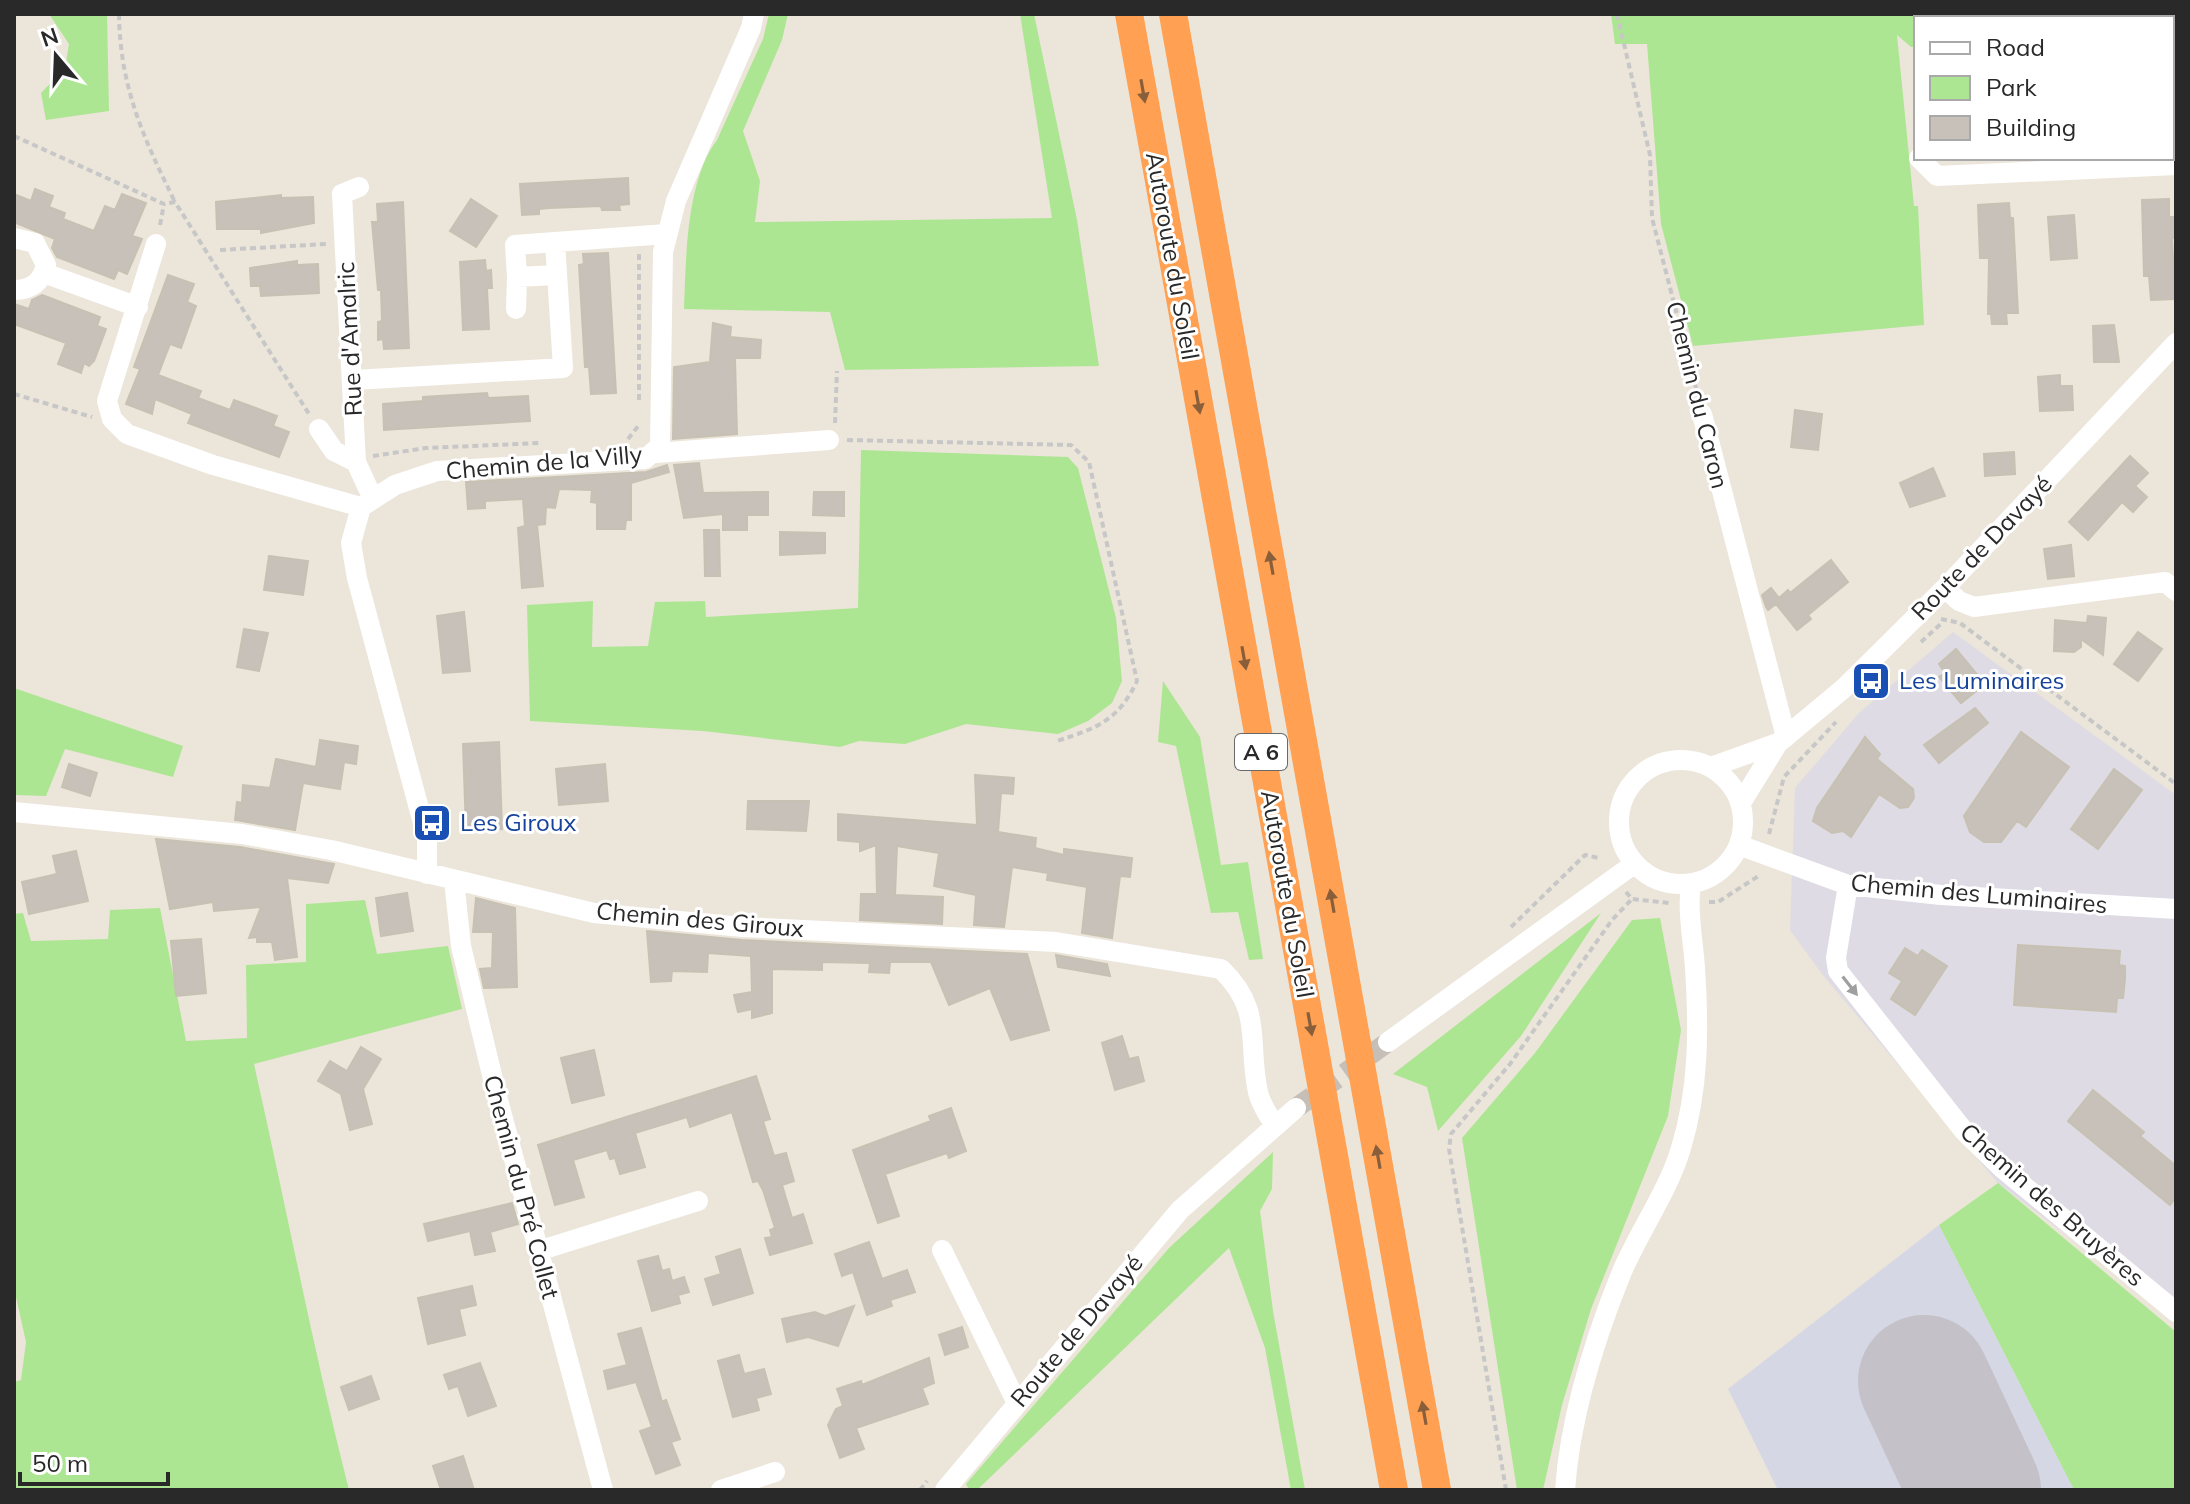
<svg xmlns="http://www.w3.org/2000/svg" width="2190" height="1504" font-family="Mulish,sans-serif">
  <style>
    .industrial { fill: #dedbe4 }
    .airport { fill: #d5d7e5 }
    .green { fill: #ade692 }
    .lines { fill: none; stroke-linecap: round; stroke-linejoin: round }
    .runway { stroke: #c4c2c8; stroke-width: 132 }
    .building { fill: #c7c1b9; stroke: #c7c1b3; stroke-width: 2 }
    .minor-tunnel { stroke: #c5bfb7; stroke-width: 20; stroke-dasharray: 20 10; stroke-linecap: butt }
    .path { stroke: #c7c7c7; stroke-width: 4; stroke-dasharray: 6 4; stroke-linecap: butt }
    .minor { stroke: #fff; stroke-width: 20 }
    .highway { stroke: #ffa052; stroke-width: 28 }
    .oneway { fill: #895f3b }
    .oneway2 { fill: #9f9f9f }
    .labels { text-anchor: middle; stroke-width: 6; stroke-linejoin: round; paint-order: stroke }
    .shield { fill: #fff; stroke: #696969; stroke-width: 2 }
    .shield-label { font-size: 22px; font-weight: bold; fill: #292929 }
    .street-label { font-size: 24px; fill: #292929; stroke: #fff }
    .transit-label { font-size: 24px; fill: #164399; stroke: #fff; text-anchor: start }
  </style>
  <rect width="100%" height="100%" fill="#ece5da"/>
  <path class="industrial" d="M1953,632L2176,795V1318L1998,1183L1822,974L1790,930L1795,788L1859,713Z"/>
  <path class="airport" d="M1939,1225L2074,1490H1778L1728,1389Z"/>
  <path class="green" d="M49,14H107L109,111L46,120L41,93L65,68L69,44Z
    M769,14H788L782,40L743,131L760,181L755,222L1052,218L1020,14H1034L1077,220L1099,366L845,370L830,312L684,309C686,259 686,181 717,140L763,39Z
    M1611,14H2176V37H2172V18H1916V47H1911L1897,35L1914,206H1918L1924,325L1693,346L1661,224L1647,44H1615Z
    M861,450L1068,457L1078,468L1116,618L1122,681L1112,703L1088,721L1058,734L966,724L905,744L859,741L840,747L703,731L530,721L527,605L593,601L592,647L648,646L655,602L705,601L706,617L858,608Z
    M1163,681L1200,737L1221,865L1248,862L1263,959L1249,960L1238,912L1211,913L1176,746L1158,742Z
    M14,688L183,746L173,777L65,749L46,796L14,795Z
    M365,900L377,954L448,946L462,1009L254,1064C286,1206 313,1349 349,1490H14V1382L21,1380L26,1342L14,1288V914L23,913L31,941L108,939L110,910L160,908L186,1041L247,1038L246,965L306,962V904Z
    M1601,913L1521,1036L1438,1131L1427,1087L1393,1074Z
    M1660,918L1681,1030L1668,1116L1591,1309L1562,1405L1543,1490H1517L1462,1138L1535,1053L1632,920Z
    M1273,1152L1272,1189L1260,1211L1273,1311L1305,1490H1291L1265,1348L1229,1248L977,1490H969L966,1484L1169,1248Z
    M1998,1183L2176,1332V1490H2074L1939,1225Z"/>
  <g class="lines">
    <path class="runway" d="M1924,1381L1975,1490"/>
  </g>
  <path class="building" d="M628,178L629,204L619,205L620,210H602L601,206L549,208L539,209V214L522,215L520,184Z
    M35,189L53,196L49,207L65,213L63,219L94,231L105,206L115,210L122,194L146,203L132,236L142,239L127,274L118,270L114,279L57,257L52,248L55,239L14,222V194L31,201Z
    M281,195V198L313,197L314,223L261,233V229H217L216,202Z
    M471,199L497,216L476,247L450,231Z
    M2169,199V217H2176V238H2172L2175,299L2151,300L2149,276H2144L2142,200Z
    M403,202L409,348L384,349L383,339L378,340V322L382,321L381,290H378L372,222H378L377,204Z
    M2009,203L2010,218H2013L2018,313H2006L2007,324H1992L1991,314H1988L1989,258H1980L1978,205Z
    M2074,215L2077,258L2051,260L2048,217Z
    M608,253L616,393L591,394L589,367H585L579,265L584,264L583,254Z
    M485,260L486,271L491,270L492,288H487L489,329L463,330L460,262Z
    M297,261V265L318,264L319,293L261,296L260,286H251L250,268Z
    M168,275L194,284L187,302L196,306L181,348L170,344L158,375L201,391L198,398L230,410L234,400L277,416L273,426L289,432L279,457L188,423L192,414L155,399L152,414L126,404L140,369L134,367Z
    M42,295L100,317L97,326L106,329L94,361L89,366L84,363L81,373L58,364L66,343L14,324V304L29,309L32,300Z
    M713,323L731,327L730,337L761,340L760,358H735L737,434L673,439L674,367L710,362Z
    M2114,325L2119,362H2094L2093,326Z
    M2060,375V386H2072L2073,410L2040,411L2038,377Z
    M487,393L488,398L528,396L530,421L384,430L383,404L423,401V397Z
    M1795,410L1822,414L1818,450L1791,447Z
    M2014,452L2015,474L1985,476L1984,454Z
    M2130,456L2148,473L2135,486L2147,497L2133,512L2122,502L2088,540L2069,522Z
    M699,463L703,493L768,492V515H747V530H723V514L684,518L674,465Z
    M667,465L669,472L631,483V520H626L625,529H597V503L591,502L592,490L559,489L555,508L546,507L545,524L537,525L543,586L522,588L518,528L525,526L523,499L485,501V508L468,509L466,482L646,472Z
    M1933,468L1945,496L1910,507L1900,483Z
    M814,492H844V516L813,515Z
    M704,530H719L720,576H705Z
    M780,532L825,533V553L780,555Z
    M2071,545L2074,576L2048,579L2044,549Z
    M269,556L308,561L303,595L264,590Z
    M1831,560L1848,582L1808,615L1811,619L1797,630L1776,604L1768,610L1766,607L1762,595L1771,588L1779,598L1788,590L1790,593Z
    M464,612L470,671L443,673L437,616Z
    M2088,616L2106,618L2103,655L2081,639V647L2074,652L2054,651L2055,620L2087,623Z
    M244,629L268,633L259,671L237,667Z
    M2138,632L2162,649L2138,681L2114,664Z
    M1956,649L1985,684L1961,703L1939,677L1945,673L1939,664Z
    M1975,708L1988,723L1939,763L1924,745Z
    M2021,732L2069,767L2026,827L2017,821L2001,842H1984L1970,832L1964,816Z
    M1865,737L1880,754L1877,759L1913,789L1914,798L1908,807L1900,808L1879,794L1851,837L1843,831L1832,833L1813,821L1817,808Z
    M320,740L358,746L356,764L344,762L340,789L303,783L295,830L235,820L237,802L242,803L243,785L270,788L276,759L316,767Z
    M499,742L502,829L466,831L463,744Z
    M69,764L97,773L90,796L62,787Z
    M605,764L608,801L559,805L556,769Z
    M2114,769L2142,790L2098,849L2071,829Z
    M975,775L1014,778L1013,794L1001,793L998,832L1036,838L1035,848L1064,855V849L1132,858L1130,877L1120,876L1112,938L1082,933L1087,887L1047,880L1048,873L1012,867L1004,927L974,925L976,895L934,886L939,853L897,846L895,895L943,897L942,924L860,920L861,894H877L876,845L860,851V842L838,840V814L977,825Z
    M748,801H809L806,831L747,829Z
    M156,839L240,847L334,864L328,883L287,878L297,957L275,960L272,942H257V937L249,938L261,907L214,911L213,902L170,909Z
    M76,851L88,901L29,914L22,882L57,874L53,856Z
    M407,893L413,931L381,936L376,898Z
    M476,898L515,908L517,987L484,988L480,969L492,968L493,932H473Z
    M647,931L742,940L1027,954L1049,1030L1011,1040L990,988L949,1005L931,962H890L889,973L869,972L870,963L822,962V970L772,969V1013L752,1018V1009L738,1012L734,995L752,992L751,956L708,953L707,972L672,971L671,981L651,982Z
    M201,939L206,993L176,996L171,941Z
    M2018,945L2120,951L2119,965L2125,966V979L2123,998H2117L2116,1012L2014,1005Z
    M1905,948L1918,956L1922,950L1947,966L1915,1015L1891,999L1902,981L1889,973Z
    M1056,955L1107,964L1110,976L1058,967Z
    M1122,1036L1129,1059L1138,1057L1144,1081L1115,1090L1102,1043Z
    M361,1047L381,1059L363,1089L372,1124L350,1130L341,1094L318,1081L330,1061L347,1071Z
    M594,1050L604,1095L572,1103L561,1058Z
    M756,1076L770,1119L763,1121L774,1156L786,1153L794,1181L782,1185L792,1218L803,1214L812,1243L770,1255L765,1238L772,1237L770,1230L775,1228L763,1190L758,1181L753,1182L732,1112L690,1127L687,1117L635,1133L645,1167L620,1174L615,1158L610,1159L607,1150L573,1160L584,1197L555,1205L538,1145Z
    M2093,1090L2144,1132L2140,1136L2176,1166V1197L2170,1205L2068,1121Z
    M951,1108L966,1151L949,1158L947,1153L885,1174L899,1216L878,1223L853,1150L931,1121L929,1116Z
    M512,1203L518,1224L490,1232L495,1251L475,1255L470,1231L428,1241L424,1224Z
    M869,1242L882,1279L907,1270L915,1292L890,1300L892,1306L867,1315L853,1272L842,1276L835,1254Z
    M740,1249L753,1293L713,1305L705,1279L721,1274L716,1257Z
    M658,1256L662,1271L669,1269L672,1281L684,1277L689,1292L678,1295L680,1303L652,1311L638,1261Z
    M472,1286L476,1305L459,1309L465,1335L428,1344L418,1298Z
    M854,1306L838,1346L808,1337L787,1342L782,1319L815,1312L825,1316Z
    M962,1327L968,1347L945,1355L939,1335Z
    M641,1328L662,1402L666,1400L680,1439L671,1442L680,1465L656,1474L640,1431L652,1427L636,1382L608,1389L604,1371L627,1365L618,1334Z
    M739,1355L744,1374L764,1369L771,1394L756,1398L759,1410L733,1417L718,1361Z
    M929,1358L934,1383L922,1388L928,1404L856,1428L864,1449L840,1458L828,1425L836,1409L843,1406L837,1389L861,1381L862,1385Z
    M480,1363L496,1406L468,1416L458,1386L449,1389L444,1375Z
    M371,1376L379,1399L349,1410L341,1387Z
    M463,1456L474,1490H441L433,1466Z"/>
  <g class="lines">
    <path class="minor-tunnel" d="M1296,1108L1388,1042"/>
    <path class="path" d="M119,14C120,87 143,137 175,202
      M1617,14L1650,155L1652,218L1698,396
      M14,136L164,204L175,202L309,414
      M160,225L164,204
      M220,250L326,244
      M14,394L92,417
      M639,400V253
      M835,423L837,371
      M628,439L639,425
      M847,440L1071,445L1089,462L1137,681C1118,721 1097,728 1057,741
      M373,456L426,448L540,443
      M1941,619L1960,623L2176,784
      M1921,642L1943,622
      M1769,834L1784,777L1836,722
      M1626,892L1632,899L1669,903
      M1709,902H1718L1760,875
      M1511,927L1585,855L1599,858
      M920,1490L927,1481
      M1506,1490L1449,1149L1451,1134L1510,1064L1612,920L1632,899"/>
    <path class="minor" d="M1919,158L1937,176L2176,165
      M359,187L342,194L356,462L373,499
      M14,238L35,243L46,265C42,282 31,290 14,290
      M555,242L515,245L517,277L557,275
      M156,244L107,401L112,419L127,434L213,465L361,507
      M44,273L138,307
      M516,309L517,277
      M354,380L563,368L555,242L667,234
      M1702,414L1786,737
      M319,429L334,451L356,462
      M656,453L829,440
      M1945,588L1959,601L1974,607L2165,582L2176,591
      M1619 822a62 62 0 1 1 124 0a62 62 0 1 1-124 0Z
      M1711,767L1778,743L1843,689L1945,588L2176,343
      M1741,803L1778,743
      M14,812L242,834L331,850L594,913L743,927L1056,942L1221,969C1264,1010 1247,1042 1258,1092C1260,1103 1269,1116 1275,1126
      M1739,845L1848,885L1941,895L2176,909
      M427,874V838L357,578L351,543L361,507L395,485L437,471L645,459L660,446L663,252L676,201L751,28L754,14
      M454,880L461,946L498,1100L603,1490
      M1848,885L1836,958L1838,971L1964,1131L2002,1168L2176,1312
      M1388,1042L1634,864
      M942,1250L1017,1403
      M538,1251L698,1201
      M721,1490L775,1472
      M945,1490L1180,1210L1296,1108
      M1565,1490C1570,1417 1594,1341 1621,1274C1639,1231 1668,1192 1681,1148C1699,1089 1699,1029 1695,968C1693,939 1687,912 1691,883"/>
    <path class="highway" d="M1129,14L1394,1490
      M1173,14L1437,1490"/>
  </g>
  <defs><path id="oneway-solid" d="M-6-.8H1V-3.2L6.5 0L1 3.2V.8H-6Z" transform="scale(2)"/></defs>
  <g class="oneway">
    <use href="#oneway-solid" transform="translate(1143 91) rotate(80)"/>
    <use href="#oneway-solid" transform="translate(1198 402) rotate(80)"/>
    <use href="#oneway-solid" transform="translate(1271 563) rotate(-100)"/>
    <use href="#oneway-solid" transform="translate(1244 658) rotate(80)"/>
    <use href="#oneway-solid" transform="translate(1332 901) rotate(-100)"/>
    <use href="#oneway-solid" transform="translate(1310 1024) rotate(80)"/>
    <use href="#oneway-solid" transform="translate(1378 1157) rotate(-100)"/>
    <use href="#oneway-solid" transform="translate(1424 1413) rotate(-100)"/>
  </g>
  <use class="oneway2" href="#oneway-solid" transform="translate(1850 986) rotate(52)"/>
  <defs>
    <g id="bus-square" transform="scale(2)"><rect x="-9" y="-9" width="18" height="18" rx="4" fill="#1a4fb4" stroke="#fff"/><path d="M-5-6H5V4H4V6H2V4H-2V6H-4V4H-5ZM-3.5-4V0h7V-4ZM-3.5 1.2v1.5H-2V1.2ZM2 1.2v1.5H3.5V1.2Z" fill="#fff"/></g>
  </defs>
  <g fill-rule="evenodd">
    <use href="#bus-square" x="1871" y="681"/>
    <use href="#bus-square" x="432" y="823"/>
  </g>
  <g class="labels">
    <rect class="shield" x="1235" y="734" width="52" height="36" rx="6"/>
    <g class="shield-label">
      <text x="1261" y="760">A 6</text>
    </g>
    <g class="street-label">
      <text transform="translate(1172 256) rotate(80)" y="8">Autoroute du Soleil</text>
      <text transform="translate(350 339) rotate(-93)" y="8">Rue d'Amalric</text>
      <text transform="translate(1697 395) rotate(76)" y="8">Chemin du Caron</text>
      <text transform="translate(544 463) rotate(-5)" y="8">Chemin de la Villy</text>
      <text transform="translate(1982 548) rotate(-46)" y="8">Route de Davayé</text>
      <text transform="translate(1287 894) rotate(80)" y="8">Autoroute du Soleil</text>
      <text transform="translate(1979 894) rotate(5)" y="8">Chemin des Luminaires</text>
      <text transform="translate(700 920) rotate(5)" y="8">Chemin des Giroux</text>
      <text transform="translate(521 1187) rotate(75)" y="8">Chemin du Pré Collet</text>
      <text transform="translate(2052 1205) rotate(41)" y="8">Chemin des Bruyères</text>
      <text transform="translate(1077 1331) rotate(-50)" y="8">Route de Davayé</text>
    </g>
    <g class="transit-label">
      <text x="1899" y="689">Les Luminaires</text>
      <text x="460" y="831">Les Giroux</text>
    </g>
  </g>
  <rect width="2190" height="1504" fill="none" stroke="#292929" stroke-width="32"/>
  <rect x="1914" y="16" width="260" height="144" fill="#ffffff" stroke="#a9a9a9" stroke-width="2"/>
  <rect x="1930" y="42" width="40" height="12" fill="#ffffff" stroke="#a9a9a9" stroke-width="2"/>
  <text x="1986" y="56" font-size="24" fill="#292929">Road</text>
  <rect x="1930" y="76" width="40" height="24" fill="#ade692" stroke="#a9a9a9" stroke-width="2"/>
  <text x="1986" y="96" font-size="24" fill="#292929">Park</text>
  <rect x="1930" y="116" width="40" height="24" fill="#c7c1b9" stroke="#a9a9a9" stroke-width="2"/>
  <text x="1986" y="136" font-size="24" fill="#292929">Building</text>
  <g transform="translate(56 56) rotate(341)" stroke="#ffffff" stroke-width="6" paint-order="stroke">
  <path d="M0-6L14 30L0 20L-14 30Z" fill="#292929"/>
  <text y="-12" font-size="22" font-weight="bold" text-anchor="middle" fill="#292929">N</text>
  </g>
  <path d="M20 1472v12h148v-12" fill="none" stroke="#292929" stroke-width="4"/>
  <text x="32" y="1472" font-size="24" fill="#292929" stroke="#ffffff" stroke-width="6" paint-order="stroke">50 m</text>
</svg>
